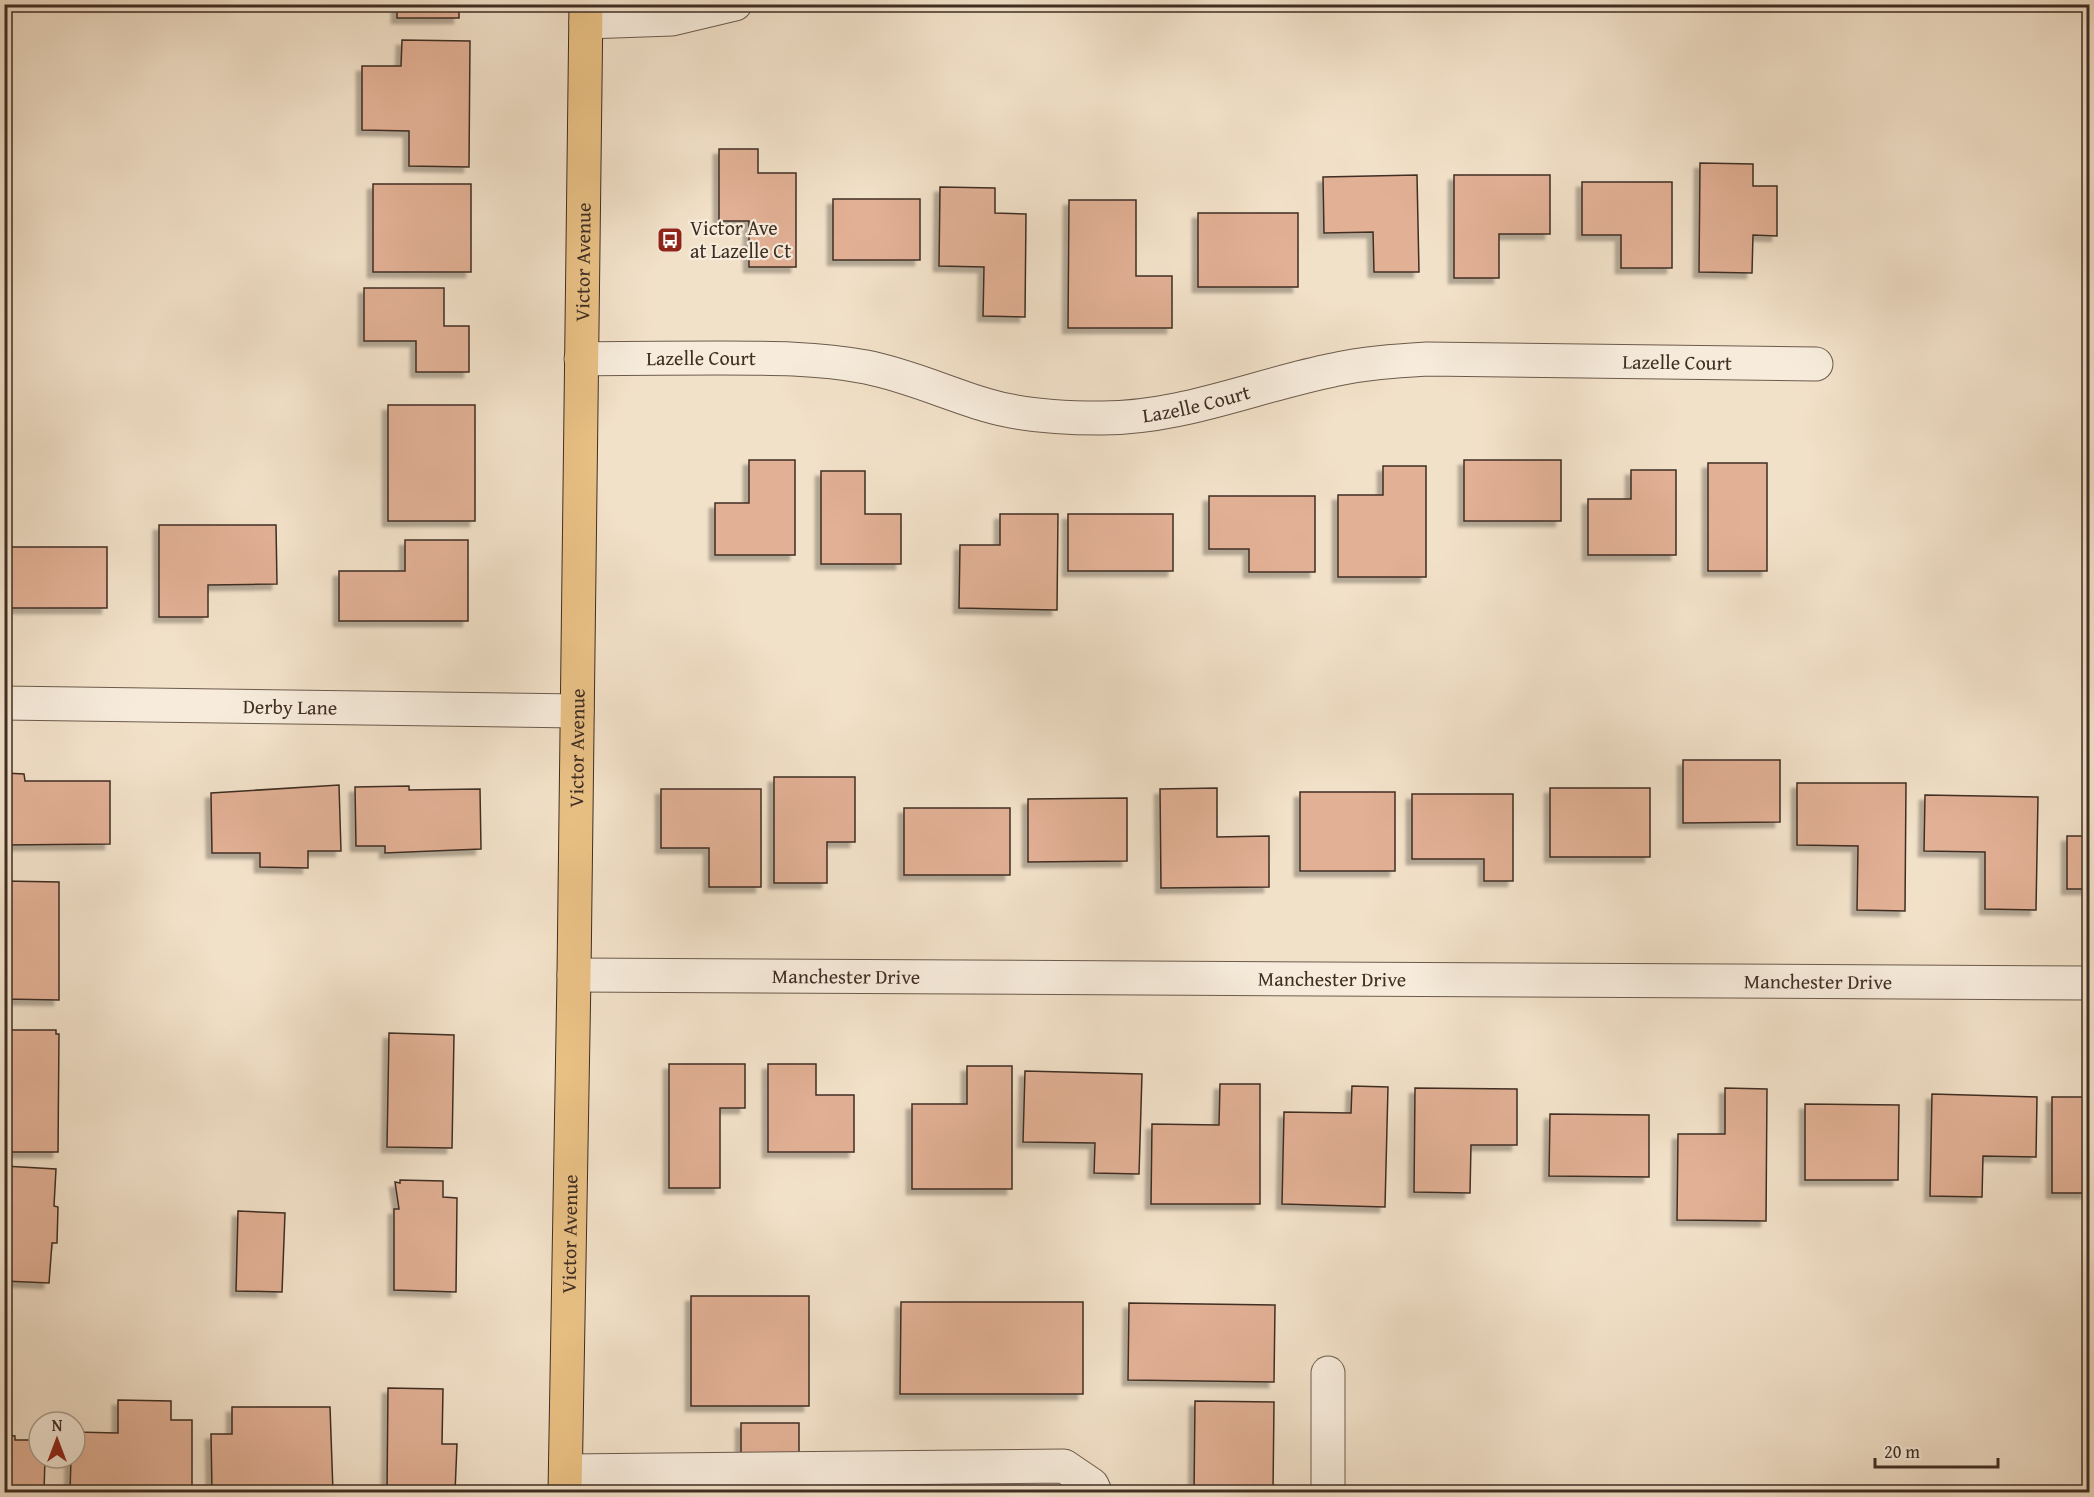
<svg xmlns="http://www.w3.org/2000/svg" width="2094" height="1497" font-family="'Gentium Book Plus',serif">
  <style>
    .building { fill: #e2b095; stroke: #3f2e23; stroke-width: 1.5; filter: url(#shadow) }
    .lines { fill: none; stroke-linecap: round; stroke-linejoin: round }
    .minor-casing { stroke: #6c5b4c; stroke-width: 35 }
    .major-casing { stroke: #3f2e23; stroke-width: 35 }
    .minor { stroke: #f7ecdc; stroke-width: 33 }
    .major { stroke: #e9c084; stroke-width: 33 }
    .labels { text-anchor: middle; stroke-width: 4.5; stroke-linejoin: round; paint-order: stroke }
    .poi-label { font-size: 20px; fill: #3f2e23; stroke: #f7ecdc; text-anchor: start }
    .street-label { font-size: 20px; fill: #3f2e23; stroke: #f7ecdc }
  </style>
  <defs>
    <filter id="shadow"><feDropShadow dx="-5.5" dy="5.5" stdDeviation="1.5" flood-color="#0004"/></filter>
  </defs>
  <rect width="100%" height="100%" fill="#f2e1c9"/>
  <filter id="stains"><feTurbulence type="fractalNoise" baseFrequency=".00333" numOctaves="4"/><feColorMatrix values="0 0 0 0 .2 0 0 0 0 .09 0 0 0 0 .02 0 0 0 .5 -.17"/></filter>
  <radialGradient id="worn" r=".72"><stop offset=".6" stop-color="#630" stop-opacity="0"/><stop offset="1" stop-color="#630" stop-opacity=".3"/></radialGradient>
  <path class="building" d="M87,4H239V5H87Z
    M397,4H459V18H397Z
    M402,40L470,41L469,167L409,166V131L362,130V66H401Z
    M719,149H758V173H796V267H749V221H719Z
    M1700,163L1753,164V186H1777V236L1753,235L1752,273L1699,272Z
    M1417,175L1419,272H1374L1373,232L1324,233L1323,177Z
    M1454,175H1550V234H1499V278H1454Z
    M1582,182H1672V268H1621V235H1582Z
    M373,184H471V272H373Z
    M940,187L995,188V213L1026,214L1025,317L983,316L984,267L939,266Z
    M833,199H920V260H833Z
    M1069,200H1136V276H1172V328H1068Z
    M1198,213H1298V287H1198Z
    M364,288H444V326H469V372H416V341H364Z
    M388,405H475V521H388Z
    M749,460H795V555H715V503H749Z
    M1464,460H1561V521H1464Z
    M1708,463H1767V571H1708Z
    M1383,466H1426V577H1338V495H1383Z
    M1631,470H1676V555H1588V499H1631Z
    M821,471H865V514H901V564H821Z
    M1209,496H1315V572H1249V549H1209Z
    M1000,514H1058L1057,610L959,608L960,545H1000Z
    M1068,514H1173V571H1068Z
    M159,525H276L277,584L208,585V617H159Z
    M405,540H468V621H339V571H405Z
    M4,547H107V608H4Z
    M1683,760H1780V822L1683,823Z
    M4,773L24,774L25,781H110V844L4,845Z
    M774,777H855V842H827V883H774Z
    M1797,783H1906L1905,911L1857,910L1858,846L1797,845Z
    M339,785L341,851H308V868L260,867V853H212L211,793Z
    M409,786V790L480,789L481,849L385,853V846H356L355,787Z
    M1217,788V837L1269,836V887L1161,888L1160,789Z
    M1550,788H1650V857H1550Z
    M661,789H761V887H709V848H661Z
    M1300,792H1395V871H1300Z
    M1412,794H1513V881H1484V859H1412Z
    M1925,795L2038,797L2036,910L1985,909V852L1924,851Z
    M1127,798V861L1028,862V799Z
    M904,808H1010V875H904Z
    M2067,836H2090V889H2067Z
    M4,881L59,882V1000L4,999Z
    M4,1030H56V1034H59L58,1152H4Z
    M389,1033L454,1035L452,1148L387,1147Z
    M669,1064H745V1108H720V1188H669Z
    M768,1064H816V1095H854V1152H768Z
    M967,1066H1012V1189H912V1104H967Z
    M1025,1071L1142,1074L1139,1174L1094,1173L1095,1143L1023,1142Z
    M1220,1084H1260V1204H1151L1152,1124L1219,1125Z
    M1352,1086L1388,1087L1385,1207L1282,1204L1284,1112L1351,1113Z
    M1415,1088L1517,1089V1145H1471L1470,1193L1414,1192Z
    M1725,1088L1767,1089L1766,1221L1677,1220L1678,1134H1725Z
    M1932,1094L2037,1097L2036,1157L1983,1156L1982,1197L1930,1196Z
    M2052,1097H2090V1164H2087V1193H2052Z
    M1805,1104L1899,1105L1898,1180H1805Z
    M1550,1114L1649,1115V1177L1549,1176Z
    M4,1166L56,1169L54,1206L58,1207L57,1243H52L49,1283L4,1281Z
    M400,1180L443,1181V1197L457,1198L456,1292L394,1290V1209H399L395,1182L400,1183Z
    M238,1211L285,1213L282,1292L236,1291Z
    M691,1296H809V1406H691Z
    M901,1302H1083V1394H900Z
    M1129,1303L1275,1305L1274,1382L1128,1380Z
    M388,1388L443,1389L442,1444H457L455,1492H387Z
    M118,1400L171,1401V1420H192V1490H148V1492H70L71,1458H75V1432L118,1433Z
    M1195,1401L1274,1402L1273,1492H1194Z
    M232,1407H330L333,1492L212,1491L211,1434H232Z
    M741,1423H799V1455H741Z
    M4,1435L15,1436V1440H39V1458H45L44,1492H4Z"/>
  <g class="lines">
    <g class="minor-casing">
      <g id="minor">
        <path d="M586,22L672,19L735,4"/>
        <path id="s1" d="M581,359C628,358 674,358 721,358C769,358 818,358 866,367C907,375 946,393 986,405C1022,416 1062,418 1099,418C1180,419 1254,386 1333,370C1364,363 1395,361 1427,359L1816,364"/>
        <path id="s2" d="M4,703L577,711"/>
        <path id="s3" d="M574,975L2090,983"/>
        <path d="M1328,1373V1492"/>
        <path d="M566,1471L1064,1466L1092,1485L1095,1492"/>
      </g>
    </g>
    <g class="major-casing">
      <g id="major">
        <path id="s4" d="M565,1492L574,975L586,4"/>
      </g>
    </g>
    <use href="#minor" class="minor"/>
    <use href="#major" class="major"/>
  </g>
  <defs>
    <g id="bus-square" transform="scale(1.35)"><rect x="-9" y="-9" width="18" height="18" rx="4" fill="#8f2418" stroke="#f7ecdc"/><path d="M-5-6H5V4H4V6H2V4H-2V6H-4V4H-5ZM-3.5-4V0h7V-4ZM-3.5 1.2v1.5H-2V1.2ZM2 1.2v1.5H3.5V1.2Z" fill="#fff"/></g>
  </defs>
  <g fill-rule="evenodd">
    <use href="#bus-square" x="670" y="240"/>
  </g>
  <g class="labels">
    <g class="poi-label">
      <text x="690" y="235">Victor Ave<tspan x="690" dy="23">at Lazelle Ct</tspan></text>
    </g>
    <g class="street-label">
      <text dy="7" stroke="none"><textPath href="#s4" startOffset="1230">Victor Avenue</textPath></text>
      <text dy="7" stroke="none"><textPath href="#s1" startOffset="120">Lazelle Court</textPath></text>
      <text dy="7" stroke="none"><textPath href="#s1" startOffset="1110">Lazelle Court</textPath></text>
      <text dy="7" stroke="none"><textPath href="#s1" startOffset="624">Lazelle Court</textPath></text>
      <text dy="7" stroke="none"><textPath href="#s2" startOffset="286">Derby Lane</textPath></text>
      <text dy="7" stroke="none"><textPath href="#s4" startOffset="744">Victor Avenue</textPath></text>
      <text dy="7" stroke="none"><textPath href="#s3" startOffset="272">Manchester Drive</textPath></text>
      <text dy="7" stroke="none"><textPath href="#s3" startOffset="758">Manchester Drive</textPath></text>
      <text dy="7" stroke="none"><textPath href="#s3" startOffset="1244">Manchester Drive</textPath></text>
      <text dy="7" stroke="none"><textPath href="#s4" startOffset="258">Victor Avenue</textPath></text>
    </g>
  </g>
  <rect width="2094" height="1497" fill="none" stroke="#f2e1c9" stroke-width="24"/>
  <rect x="6" y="6" width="2082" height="1485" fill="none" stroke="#3f2e23" stroke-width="3"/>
  <rect x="12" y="12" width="2070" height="1473" fill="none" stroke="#3f2e23" stroke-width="1.5"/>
  <g transform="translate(57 1440)"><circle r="28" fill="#f7ecdc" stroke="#ada092" stroke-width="1.5"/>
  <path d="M0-4.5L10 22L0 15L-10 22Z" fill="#8f2418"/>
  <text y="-9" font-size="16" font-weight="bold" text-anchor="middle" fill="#3f2e23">N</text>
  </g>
  <path d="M1875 1458v9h123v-9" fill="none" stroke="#3f2e23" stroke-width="3"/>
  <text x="1884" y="1458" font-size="18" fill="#3f2e23" stroke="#f7ecdc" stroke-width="4.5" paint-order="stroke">20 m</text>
  <rect width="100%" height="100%" filter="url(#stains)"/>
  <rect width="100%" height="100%" fill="url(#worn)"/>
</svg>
